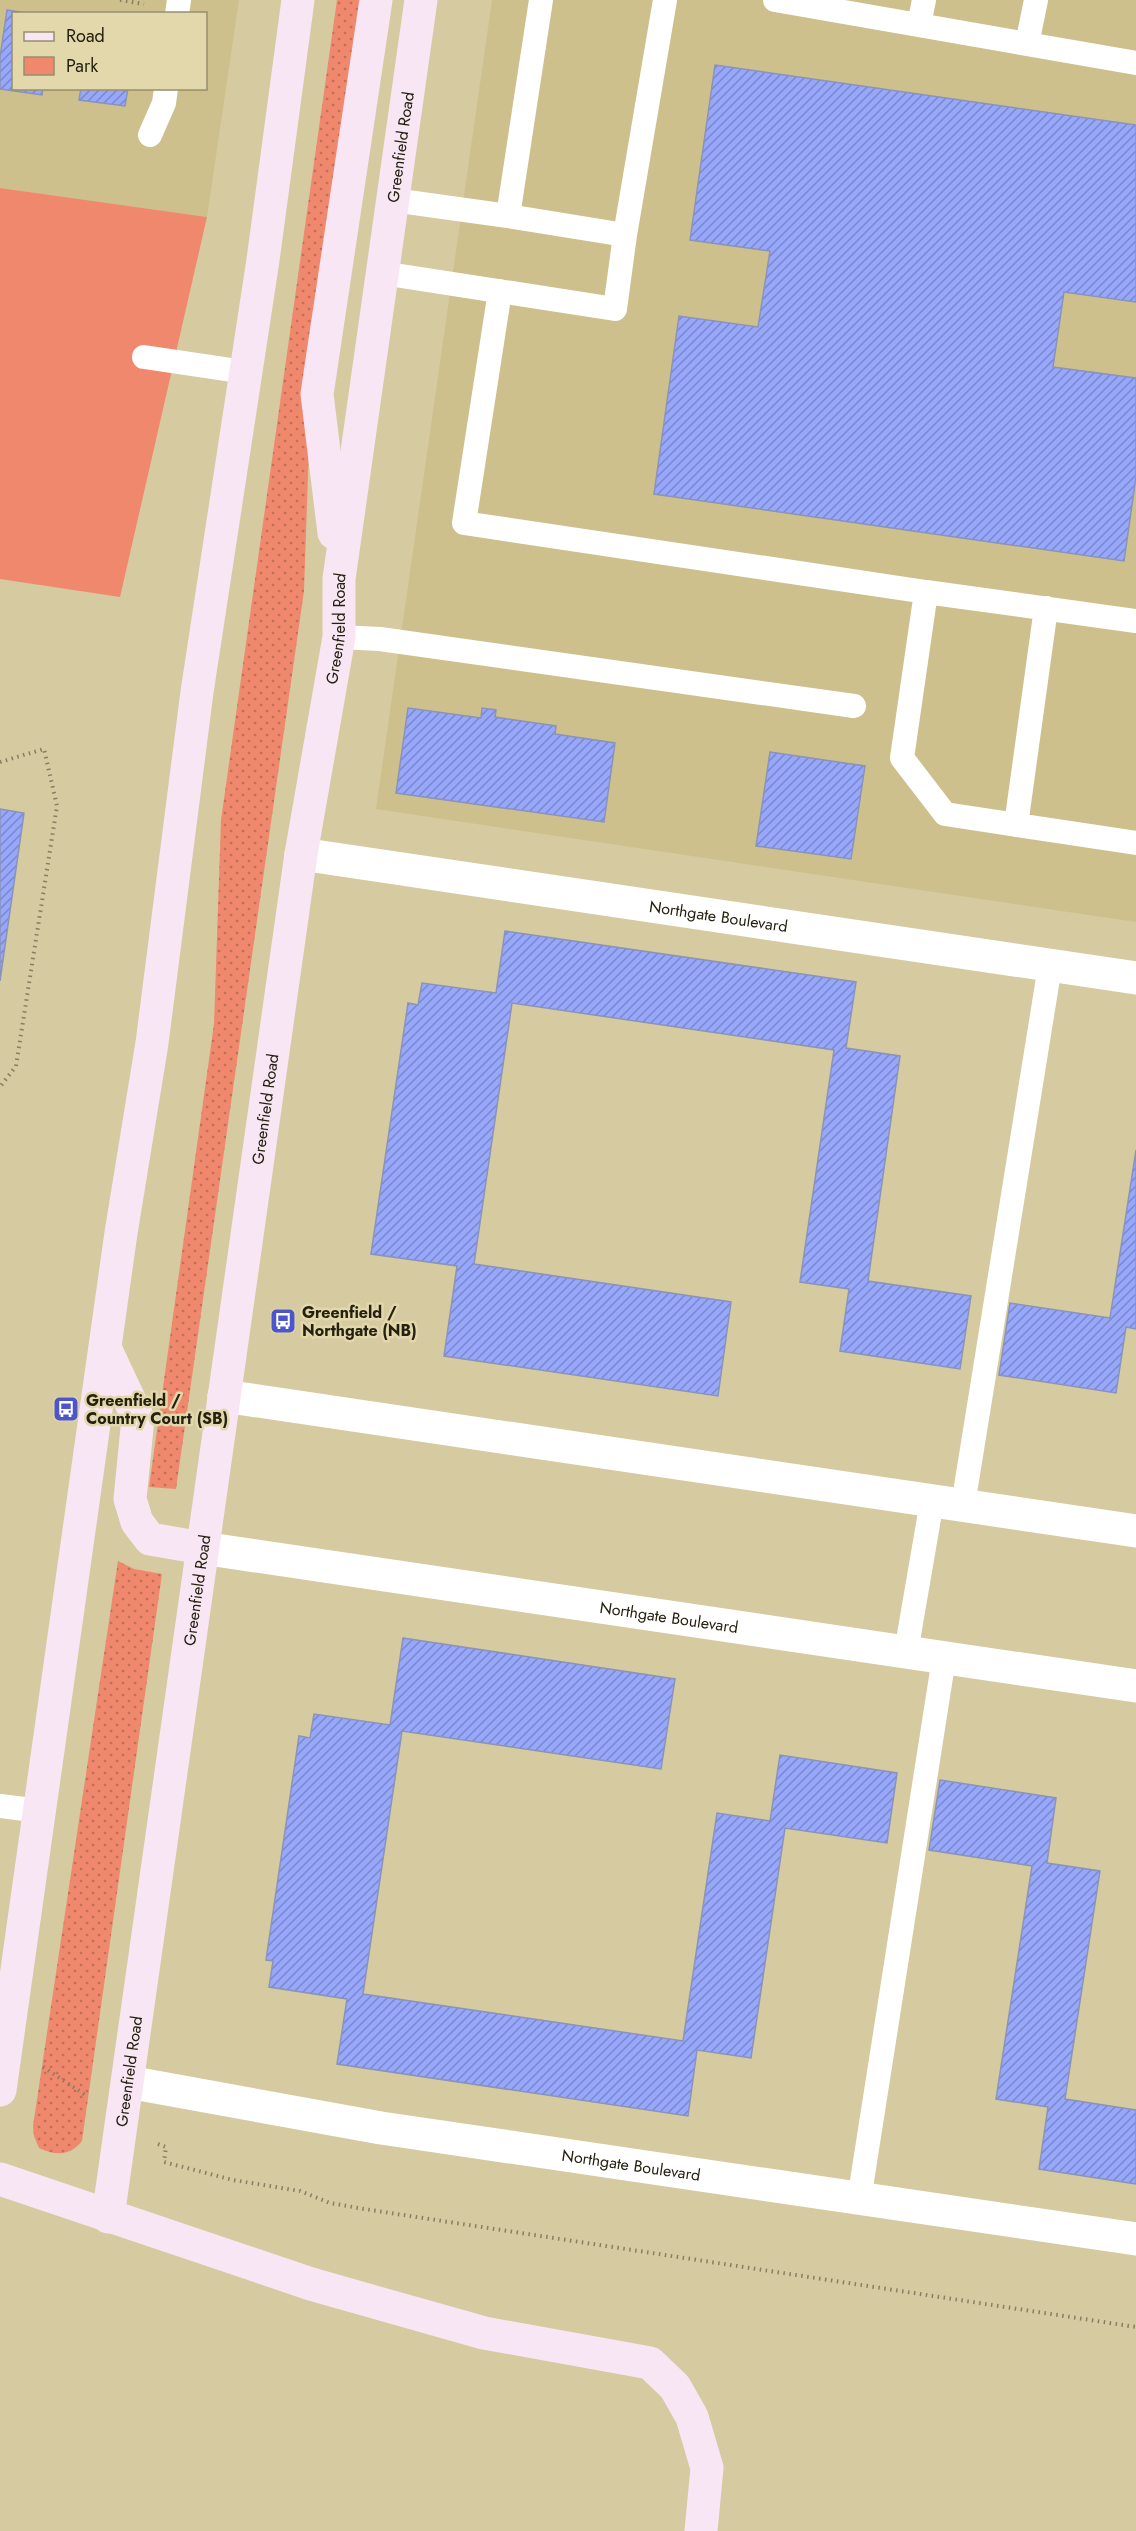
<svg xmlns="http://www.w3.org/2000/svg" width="1136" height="2531" font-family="Jost,sans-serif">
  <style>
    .built { fill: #cdc08d; fill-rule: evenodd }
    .grass { fill: url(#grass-dots) }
    .green { fill: #f0886e }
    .building { fill: url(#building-hatch); stroke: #8a93b9; stroke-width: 1.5 }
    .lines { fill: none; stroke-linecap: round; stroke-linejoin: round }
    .path { stroke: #877f60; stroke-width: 4; stroke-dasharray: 1.5 4.5; stroke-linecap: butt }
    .lane { stroke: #fff; stroke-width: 24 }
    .street { stroke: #fff; stroke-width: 33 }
    .secondary { stroke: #f8e6f4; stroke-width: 33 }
    .labels { text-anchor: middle; stroke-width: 5; stroke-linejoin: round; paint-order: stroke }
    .street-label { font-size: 16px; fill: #252110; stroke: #e3d7ac }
    .poi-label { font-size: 16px; font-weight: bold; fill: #252110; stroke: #e3d7ac; text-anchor: start }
  </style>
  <defs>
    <pattern id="grass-dots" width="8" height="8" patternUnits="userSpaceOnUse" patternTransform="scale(1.5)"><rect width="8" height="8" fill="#f0886e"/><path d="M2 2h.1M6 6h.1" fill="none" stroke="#c26f59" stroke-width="1.8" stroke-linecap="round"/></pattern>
    <pattern id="building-hatch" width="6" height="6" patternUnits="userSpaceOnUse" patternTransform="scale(1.5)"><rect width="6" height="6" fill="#97a7fb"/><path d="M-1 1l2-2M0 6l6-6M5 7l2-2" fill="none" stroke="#7b88ca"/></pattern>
  </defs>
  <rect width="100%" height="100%" fill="#d6caa0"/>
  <path class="built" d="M0,0H239L207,217L0,188ZM14,14H206V88H14Z
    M492,0H1136V922L376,809Z"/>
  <path class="grass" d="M337,0H364L311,387L304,591L176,1489L149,1487L214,1024L221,820Z
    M118,1561L134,1569L162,1574L82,2141C70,2156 56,2156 39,2148L34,2136L33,2126Z"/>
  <path class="green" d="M0,188L207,217L120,597L0,579Z"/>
  <path class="building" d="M7,10L32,14H14V88H43L42,95L0,89V57Z
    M715,65L1136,125V302L1064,292L1053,367L1136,378V477L1124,561L654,494L679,316L758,327L770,251L690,240Z
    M81,88H128L125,106L79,100Z
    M408,708L481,718L482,708L496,710L495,717L556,726L555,734L615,743L604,822L396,793Z
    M770,752L865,766L851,859L756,846Z
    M0,809L24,813L0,981Z
    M505,931L856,982L846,1048L900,1056L868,1281L971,1296L960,1369L840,1351L849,1289L800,1282L834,1050L512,1003L474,1264L731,1302L718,1396L444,1356L457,1266L371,1254L408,1003L418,1005L422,983L496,993Z
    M1136,1150V1329L1126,1327L1116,1393L999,1375L1010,1303L1110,1318Z
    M403,1638L675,1679L661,1769L402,1731L363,1994L683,2041L717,1813L770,1821L780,1755L897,1773L887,1843L785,1828L751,2058L697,2050L688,2116L337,2064L347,1999L269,1987L273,1961L266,1960L299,1736L310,1738L314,1714L390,1725Z
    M940,1780L1056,1798L1047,1863L1100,1871L1065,2099L1136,2110V2184L1039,2169L1048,2107L996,2099L1032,1866L929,1850Z"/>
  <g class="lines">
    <path class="path" d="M120,0L144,4
      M0,762L44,749L57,806L16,1066L0,1087
      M43,2067L87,2096
      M158,2144L166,2147L164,2162L233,2180L300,2191L330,2203L364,2209L1136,2327"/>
    <path class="lane" d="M775,0L1136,63
      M177,14L179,0
      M919,25L924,0
      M1027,44L1036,0
      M150,135L164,103L166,88
      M508,216L541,0
      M625,235L665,0
      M382,273L615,309L625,235L508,216L393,200
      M500,291L464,523L926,592L902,758L945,814L1136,843
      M144,357L245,372
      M926,592L1136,621
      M339,637L380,639L854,706
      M1016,825L1046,608
      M963,1505L1050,966
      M906,1652L932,1501
      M0,1806L40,1811
      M859,2200L944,1658"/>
    <g class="street">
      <path id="s1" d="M301,854L1136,978"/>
      <path d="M224,1396L1136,1531"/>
      <path id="s2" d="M202,1548L1136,1686"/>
      <path id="s3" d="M128,2082L381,2128L1136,2239"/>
    </g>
    <g class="secondary">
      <path d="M334,533L317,394L376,0"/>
      <path d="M106,1350L138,1418L130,1499L137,1522L150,1539L202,1548"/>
      <path d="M0,2090L121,1233L152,1043L197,692L263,260L298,0"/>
      <path d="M0,2179L311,2284L484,2333L650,2363L675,2387L692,2417L707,2468L701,2531"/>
      <path id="s4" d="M108,2217L301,854L339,637V579L421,0"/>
    </g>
  </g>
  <defs>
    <g id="bus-square" transform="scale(1.35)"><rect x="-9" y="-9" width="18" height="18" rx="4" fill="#4d55cb" stroke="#e3d7ac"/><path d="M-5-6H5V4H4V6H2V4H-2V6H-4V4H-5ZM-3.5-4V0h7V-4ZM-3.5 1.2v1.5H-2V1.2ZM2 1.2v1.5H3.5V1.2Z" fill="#fff"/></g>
  </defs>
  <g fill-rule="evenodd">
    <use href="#bus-square" x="283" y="1321"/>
    <use href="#bus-square" x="66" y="1409"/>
  </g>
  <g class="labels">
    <g class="street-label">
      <text dy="6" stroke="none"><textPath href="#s4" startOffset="2091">Greenfield Road</textPath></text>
      <text dy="6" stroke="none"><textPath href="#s4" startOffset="1605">Greenfield Road</textPath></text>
      <text dy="6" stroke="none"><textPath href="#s1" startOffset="422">Northgate Boulevard</textPath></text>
      <text dy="6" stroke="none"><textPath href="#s4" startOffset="1119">Greenfield Road</textPath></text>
      <text dy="6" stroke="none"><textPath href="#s4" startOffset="633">Greenfield Road</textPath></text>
      <text dy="6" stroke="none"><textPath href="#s2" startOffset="472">Northgate Boulevard</textPath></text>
      <text dy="6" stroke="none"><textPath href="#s4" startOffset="147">Greenfield Road</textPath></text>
      <text dy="6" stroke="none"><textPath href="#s3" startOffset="510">Northgate Boulevard</textPath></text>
    </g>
    <g class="poi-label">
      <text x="302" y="1318">Greenfield /<tspan x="302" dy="18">Northgate (NB)</tspan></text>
      <text x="86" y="1406">Greenfield /<tspan x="86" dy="18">Country Court (SB)</tspan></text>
    </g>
  </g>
  <rect x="12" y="12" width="195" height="78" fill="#e3d7ac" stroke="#978e6e" stroke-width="1.5"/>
  <rect x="24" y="32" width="30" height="9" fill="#f8e6f4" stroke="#978e6e" stroke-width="1.5"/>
  <text x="66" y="42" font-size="18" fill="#252110">Road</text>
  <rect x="24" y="57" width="30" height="18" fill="#f0886e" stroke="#978e6e" stroke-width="1.5"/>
  <text x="66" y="72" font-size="18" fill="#252110">Park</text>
</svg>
